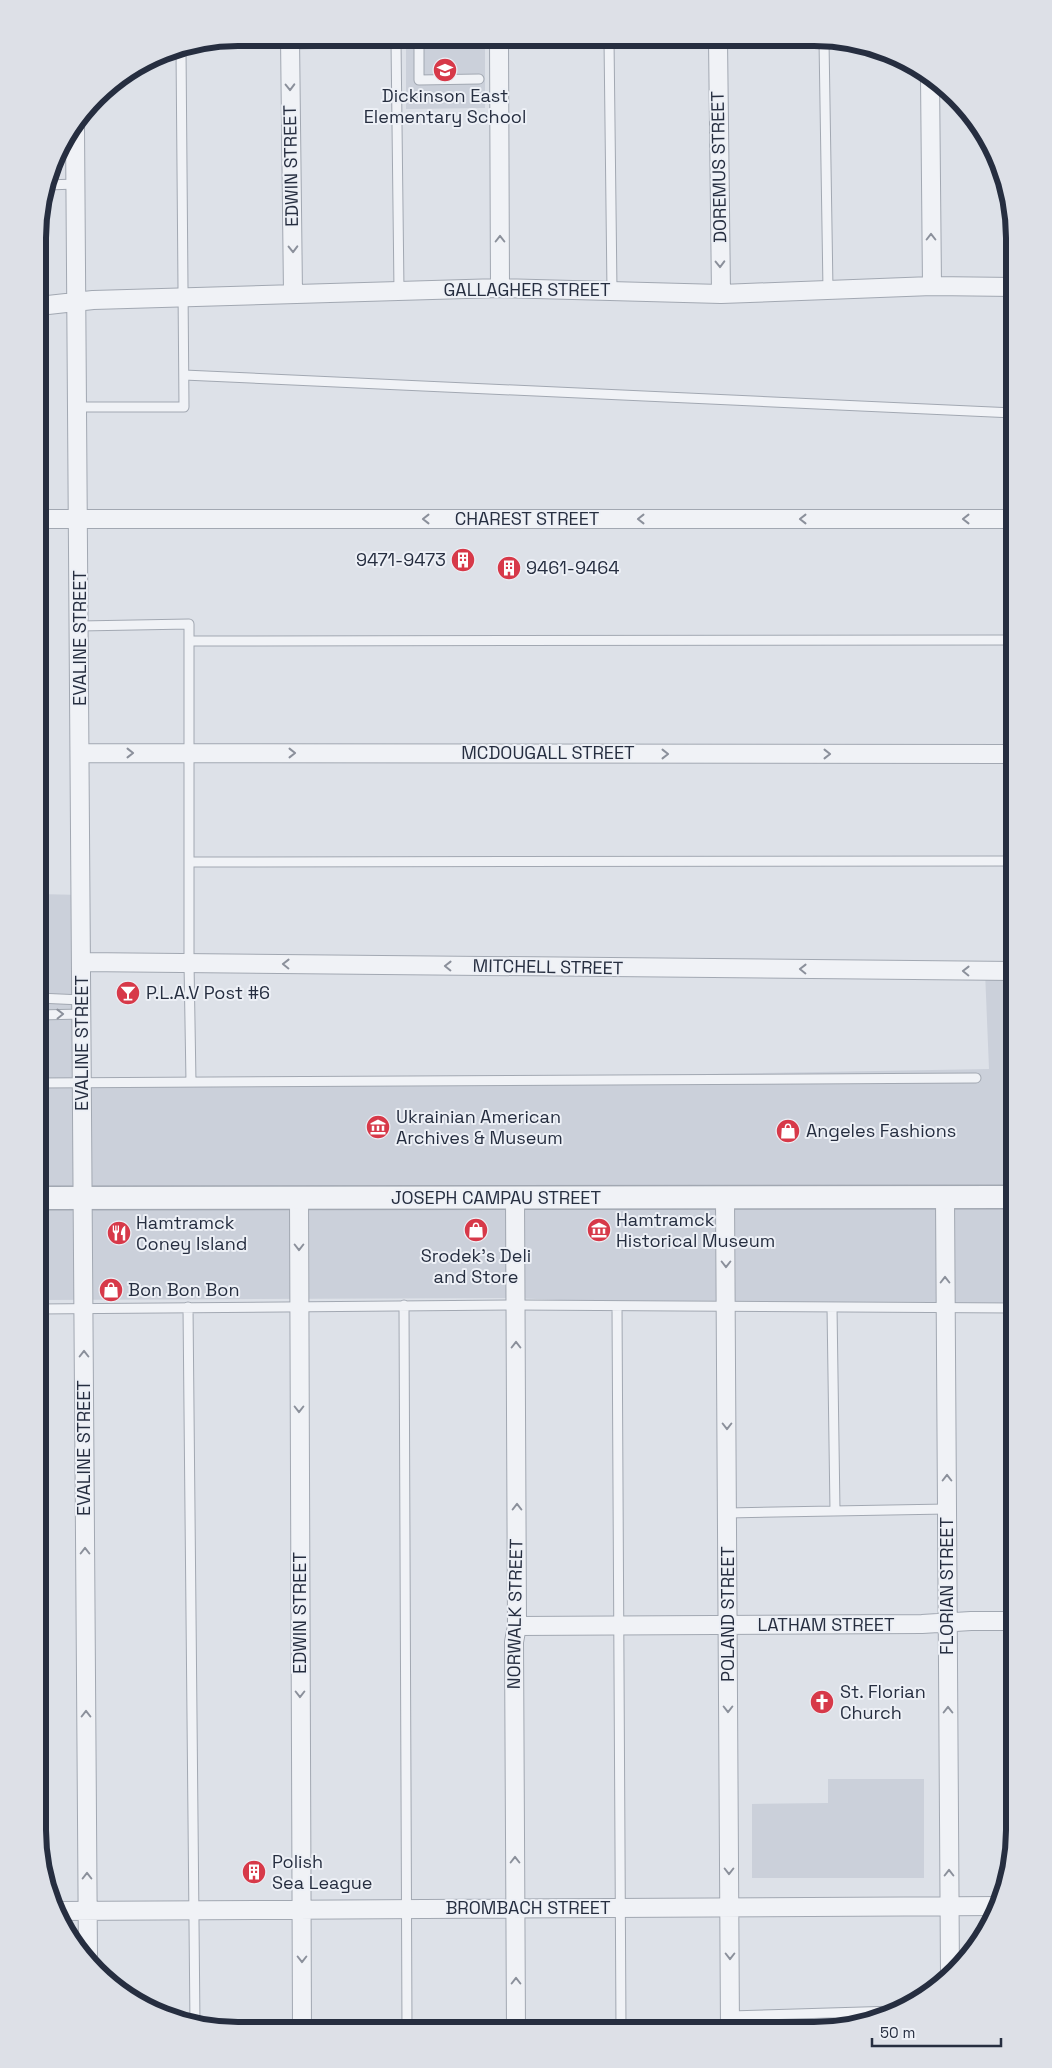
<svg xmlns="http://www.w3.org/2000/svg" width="1052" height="2068" font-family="'Space Grotesk',sans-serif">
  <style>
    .built { fill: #cbd0da }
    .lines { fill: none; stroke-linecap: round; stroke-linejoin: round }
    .service-casing { stroke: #a2a8b2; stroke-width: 11 }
    .minor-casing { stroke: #a2a8b2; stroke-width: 20 }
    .tertiary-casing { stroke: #a2a8b2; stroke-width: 25 }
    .service { stroke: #f0f2f6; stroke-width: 9 }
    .minor { stroke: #f0f2f6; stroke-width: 18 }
    .tertiary { stroke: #f0f2f6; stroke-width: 22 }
    .oneway { stroke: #8b909b }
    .labels { text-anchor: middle; stroke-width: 4; stroke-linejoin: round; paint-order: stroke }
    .poi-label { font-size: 18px; fill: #262e40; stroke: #edf0f6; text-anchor: start }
    .street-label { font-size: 18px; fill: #262e40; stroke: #edf0f6 }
    .rim { fill: none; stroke: #262e40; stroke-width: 6 }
  </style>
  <rect width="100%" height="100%" fill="#dde1e8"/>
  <path class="built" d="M406,39H485V108L406,109Z
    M38,894L82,895L83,1085L989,1069L985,971H1014V1304L726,1307L513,1298L38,1300Z
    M828,1779H924V1878H752V1804L828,1803Z"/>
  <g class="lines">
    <g class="service-casing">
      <path id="service" d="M609,40L612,291
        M396,41L399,291
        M419,41V80L479,79
        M824,41L828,290
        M290,44L499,40
        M47,185L76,184
        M184,375L1014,413
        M78,407H184L181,49
        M80,626L189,624V963L191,1082
        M189,641L1014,640
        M189,862L1014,861
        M38,998L82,1000
        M38,1015L82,1014
        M38,1083L976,1078
        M404,1305L407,2029
        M617,1306L621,2030
        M188,1307L195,2024
        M832,1307L835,1511
        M38,1309L515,1305L1014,1308
        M727,1513L947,1509
        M839,2013V2026
        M730,2016L896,2011"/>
    </g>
    <g class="minor-casing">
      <path id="minor" d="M290,38L293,294
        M499,39L500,288
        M718,40L721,294
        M930,77L932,286
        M75,127L88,1960
        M39,306L93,300L500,288L721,294L932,286L1014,287
        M39,519H1014
        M81,753L1014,754
        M82,962L1014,971
        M299,1198L302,2029
        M515,1198L517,1626L514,1642L516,2030
        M725,1198L730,2030
        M945,1198L950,1974
        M517,1626L922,1624L971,1621H1014
        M57,1911L1000,1906"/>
    </g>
    <g class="tertiary-casing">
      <path id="tertiary" d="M38,1198L1014,1197"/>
    </g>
    <use href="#service" class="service"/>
    <use href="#minor" class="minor"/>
    <use href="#tertiary" class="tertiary"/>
  </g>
  <defs><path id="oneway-chevron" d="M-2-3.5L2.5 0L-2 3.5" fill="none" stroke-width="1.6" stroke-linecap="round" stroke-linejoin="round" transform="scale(1.25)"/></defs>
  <g class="oneway">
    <use href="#oneway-chevron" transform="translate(290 87) rotate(89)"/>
    <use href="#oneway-chevron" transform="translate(931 237) rotate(-90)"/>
    <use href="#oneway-chevron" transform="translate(500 239) rotate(-90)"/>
    <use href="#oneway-chevron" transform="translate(293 249) rotate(89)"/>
    <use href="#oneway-chevron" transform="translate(720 264) rotate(89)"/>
    <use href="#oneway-chevron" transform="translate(426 519) rotate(-180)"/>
    <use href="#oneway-chevron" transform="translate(641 519) rotate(-180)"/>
    <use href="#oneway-chevron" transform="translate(803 519) rotate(-180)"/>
    <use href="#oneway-chevron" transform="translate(966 519) rotate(-180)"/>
    <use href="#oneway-chevron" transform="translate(130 753)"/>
    <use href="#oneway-chevron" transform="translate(292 753)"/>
    <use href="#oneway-chevron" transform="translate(665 754)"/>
    <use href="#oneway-chevron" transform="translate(827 754)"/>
    <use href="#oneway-chevron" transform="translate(286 964) rotate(-179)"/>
    <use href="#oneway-chevron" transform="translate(448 966) rotate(-179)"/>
    <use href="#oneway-chevron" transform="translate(803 969) rotate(-179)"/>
    <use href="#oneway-chevron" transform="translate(966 971) rotate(-179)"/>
    <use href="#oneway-chevron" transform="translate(60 1014) rotate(-1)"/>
    <use href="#oneway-chevron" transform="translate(299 1247) rotate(90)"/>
    <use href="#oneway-chevron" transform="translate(726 1264) rotate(90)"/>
    <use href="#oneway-chevron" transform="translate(945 1280) rotate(-90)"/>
    <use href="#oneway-chevron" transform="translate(516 1345) rotate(-90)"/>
    <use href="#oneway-chevron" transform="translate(84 1354) rotate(-90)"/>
    <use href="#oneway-chevron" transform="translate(299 1409) rotate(90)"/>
    <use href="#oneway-chevron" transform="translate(727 1426) rotate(90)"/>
    <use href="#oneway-chevron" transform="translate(947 1478) rotate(-90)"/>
    <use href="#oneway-chevron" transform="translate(517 1507) rotate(-90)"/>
    <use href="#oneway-chevron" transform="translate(85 1551) rotate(-90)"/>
    <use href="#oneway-chevron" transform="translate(300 1694) rotate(90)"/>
    <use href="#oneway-chevron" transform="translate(728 1709) rotate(90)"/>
    <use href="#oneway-chevron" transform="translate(948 1710) rotate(-90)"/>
    <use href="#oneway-chevron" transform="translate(86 1714) rotate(-90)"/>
    <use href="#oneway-chevron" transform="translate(515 1860) rotate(-90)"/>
    <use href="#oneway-chevron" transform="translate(729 1871) rotate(90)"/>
    <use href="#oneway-chevron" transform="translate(949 1873) rotate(-90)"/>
    <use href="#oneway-chevron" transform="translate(87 1876) rotate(-90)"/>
    <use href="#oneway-chevron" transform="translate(730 1956) rotate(90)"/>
    <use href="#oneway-chevron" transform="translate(302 1959) rotate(90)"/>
    <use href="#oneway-chevron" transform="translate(516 1981) rotate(-90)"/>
  </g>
  <defs>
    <g id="school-disc" transform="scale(1.25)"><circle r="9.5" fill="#d73949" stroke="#edf0f6"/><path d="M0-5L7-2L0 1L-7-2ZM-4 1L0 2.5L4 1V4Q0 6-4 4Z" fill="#fff"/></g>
    <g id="building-disc" transform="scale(1.25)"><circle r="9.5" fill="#d73949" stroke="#edf0f6"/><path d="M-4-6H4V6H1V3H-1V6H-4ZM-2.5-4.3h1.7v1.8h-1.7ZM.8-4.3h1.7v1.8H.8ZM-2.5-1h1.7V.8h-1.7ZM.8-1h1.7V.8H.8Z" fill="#fff"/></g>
    <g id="bar-disc" transform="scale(1.25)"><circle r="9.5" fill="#d73949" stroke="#edf0f6"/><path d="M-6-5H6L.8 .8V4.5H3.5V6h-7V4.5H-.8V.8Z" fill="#fff"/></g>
    <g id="museum-disc" transform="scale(1.25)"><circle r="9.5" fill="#d73949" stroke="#edf0f6"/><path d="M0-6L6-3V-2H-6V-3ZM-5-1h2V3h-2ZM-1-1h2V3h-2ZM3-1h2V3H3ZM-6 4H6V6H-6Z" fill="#fff"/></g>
    <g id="shop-disc" transform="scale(1.25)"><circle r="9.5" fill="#d73949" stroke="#edf0f6"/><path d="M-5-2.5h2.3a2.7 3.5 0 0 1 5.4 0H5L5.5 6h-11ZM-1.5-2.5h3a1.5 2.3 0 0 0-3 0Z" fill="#fff"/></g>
    <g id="restaurant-disc" transform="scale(1.25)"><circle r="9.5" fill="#d73949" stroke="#edf0f6"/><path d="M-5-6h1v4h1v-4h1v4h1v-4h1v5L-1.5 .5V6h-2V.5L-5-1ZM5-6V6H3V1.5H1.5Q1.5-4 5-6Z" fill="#fff"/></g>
    <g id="church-disc" transform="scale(1.25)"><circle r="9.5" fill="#d73949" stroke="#edf0f6"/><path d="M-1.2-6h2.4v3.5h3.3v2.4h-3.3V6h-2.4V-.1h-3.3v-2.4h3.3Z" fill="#fff"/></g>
  </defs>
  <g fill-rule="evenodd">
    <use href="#school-disc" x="445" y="70"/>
    <use href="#building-disc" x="463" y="560"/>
    <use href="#building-disc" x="509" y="568"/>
    <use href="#bar-disc" x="128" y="993"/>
    <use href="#museum-disc" x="378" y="1127"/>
    <use href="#shop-disc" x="788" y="1131"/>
    <use href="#shop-disc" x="476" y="1230"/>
    <use href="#museum-disc" x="599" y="1230"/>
    <use href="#restaurant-disc" x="119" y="1233"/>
    <use href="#shop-disc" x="111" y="1290"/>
    <use href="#church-disc" x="822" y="1702"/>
    <use href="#building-disc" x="254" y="1872"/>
  </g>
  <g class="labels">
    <g class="poi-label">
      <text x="445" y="102" text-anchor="middle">Dickinson East<tspan x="445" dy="21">Elementary School</tspan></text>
      <text x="446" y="566" text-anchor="end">9471-9473</text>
      <text x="526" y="574">9461-9464</text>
      <text x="146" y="999">P.L.A.V Post #6</text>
      <text x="396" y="1123">Ukrainian American<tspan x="396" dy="21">Archives &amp; Museum</tspan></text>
      <text x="806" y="1137">Angeles Fashions</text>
      <text x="616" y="1226">Hamtramck<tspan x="616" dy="21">Historical Museum</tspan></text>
      <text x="136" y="1229">Hamtramck<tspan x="136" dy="21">Coney Island</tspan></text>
      <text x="476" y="1262" text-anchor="middle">Srodek's Deli<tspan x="476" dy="21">and Store</tspan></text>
      <text x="128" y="1296">Bon Bon Bon</text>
      <text x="840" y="1698">St. Florian<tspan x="840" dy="21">Church</tspan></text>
      <text x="272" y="1868">Polish<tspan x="272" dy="21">Sea League</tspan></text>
    </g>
    <g class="street-label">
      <text transform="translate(291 166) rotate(-91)" y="6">EDWIN STREET</text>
      <text transform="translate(719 167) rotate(-91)" y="6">DOREMUS STREET</text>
      <text x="527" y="296">GALLAGHER STREET</text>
      <text x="527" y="525">CHAREST STREET</text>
      <text transform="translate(80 638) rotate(-90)" y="6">EVALINE STREET</text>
      <text x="548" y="759">MCDOUGALL STREET</text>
      <text transform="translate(548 967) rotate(1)" y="6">MITCHELL STREET</text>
      <text transform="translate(82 1043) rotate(-90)" y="6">EVALINE STREET</text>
      <text x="496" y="1204">JOSEPH CAMPAU STREET</text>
      <text transform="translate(84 1448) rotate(-90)" y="6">EVALINE STREET</text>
      <text transform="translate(947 1586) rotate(-90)" y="6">FLORIAN STREET</text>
      <text transform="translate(300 1613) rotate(-90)" y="6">EDWIN STREET</text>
      <text transform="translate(515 1614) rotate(-89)" y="6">NORWALK STREET</text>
      <text transform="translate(728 1614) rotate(-90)" y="6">POLAND STREET</text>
      <text x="826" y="1631">LATHAM STREET</text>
      <text x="528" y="1914">BROMBACH STREET</text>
    </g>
  </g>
  <path d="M0 0H1052V2068H0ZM238 46H814A192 192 0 0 1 1006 238V1830A192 192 0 0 1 814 2022H238A192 192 0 0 1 46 1830V238A192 192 0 0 1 238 46Z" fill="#dde0e7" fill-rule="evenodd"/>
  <path class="rim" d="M238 46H814A192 192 0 0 1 1006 238V1830A192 192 0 0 1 814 2022H238A192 192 0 0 1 46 1830V238A192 192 0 0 1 238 46Z"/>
  <path d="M872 2038v8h129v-8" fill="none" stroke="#262e40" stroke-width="2.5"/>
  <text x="880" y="2038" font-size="15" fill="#262e40" stroke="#edf0f6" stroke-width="4" paint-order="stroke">50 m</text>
</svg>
